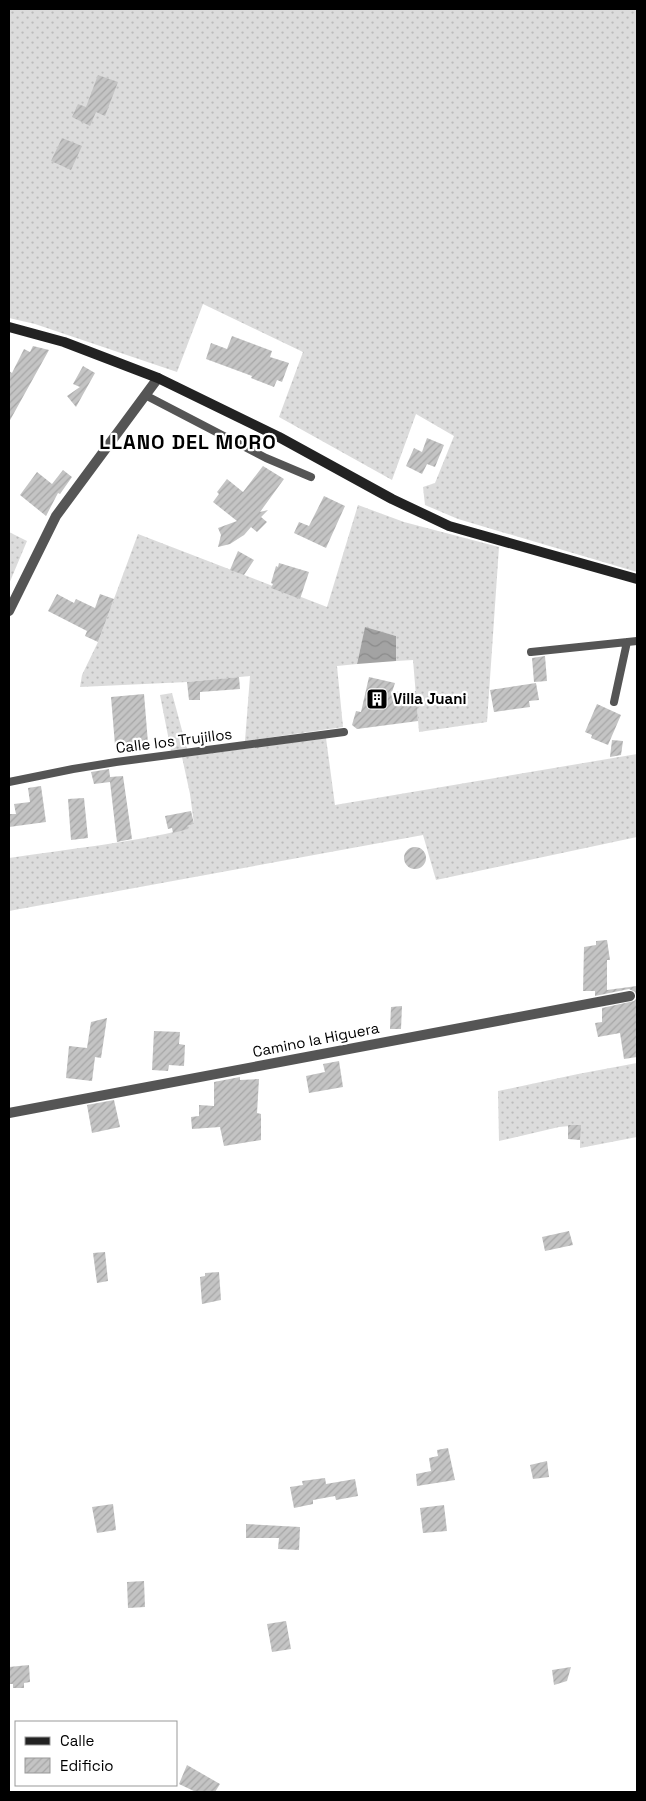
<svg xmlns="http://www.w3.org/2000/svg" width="646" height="1801" font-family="'Space Grotesk',sans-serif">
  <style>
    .grass { fill: url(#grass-dots) }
    .water { fill: url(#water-waves) }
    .building { fill: url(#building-hatch) }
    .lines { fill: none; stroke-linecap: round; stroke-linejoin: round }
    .lane { stroke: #555; stroke-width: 8 }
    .street { stroke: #555; stroke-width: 10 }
    .secondary { stroke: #222; stroke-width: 10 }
    .labels { text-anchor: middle; stroke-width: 4.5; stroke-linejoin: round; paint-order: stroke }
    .poi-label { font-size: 15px; font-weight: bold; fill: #000; stroke: #fff; text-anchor: start }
    .street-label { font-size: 15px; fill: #000; stroke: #fff }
    .district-label { font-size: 20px; font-weight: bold; letter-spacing: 1px; fill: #000; stroke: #fff }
  </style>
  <defs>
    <pattern id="grass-dots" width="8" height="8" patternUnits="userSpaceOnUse" patternTransform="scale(1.25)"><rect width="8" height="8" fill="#dcdcdc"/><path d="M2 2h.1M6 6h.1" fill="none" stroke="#bbb" stroke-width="1.8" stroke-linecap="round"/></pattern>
    <pattern id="water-waves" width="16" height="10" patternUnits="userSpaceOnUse" patternTransform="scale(1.25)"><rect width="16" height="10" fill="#a3a3a3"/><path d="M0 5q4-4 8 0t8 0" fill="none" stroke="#8b8b8b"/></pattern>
    <pattern id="building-hatch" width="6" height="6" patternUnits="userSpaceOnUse" patternTransform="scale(1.25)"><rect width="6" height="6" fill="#c4c4c4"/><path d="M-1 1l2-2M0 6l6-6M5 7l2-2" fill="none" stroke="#a7a7a7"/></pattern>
  </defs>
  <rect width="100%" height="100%" fill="#fff"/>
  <path class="grass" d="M9,9H637V572L458,519L425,505L423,487L435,483L454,436L416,414L392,480L279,417L303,352L203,304L177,372L35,324L9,318Z
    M358,505L404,522L499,547L487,722L419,732L413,660L396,661V636L365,628L357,664L337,666L343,727L245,741L250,676L187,682L80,687L82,675L98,642L138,534L327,607Z
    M9,532L27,541L9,584Z
    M172,693L187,749L171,751L160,695Z
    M326,738L335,805L637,754V837L436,880L423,835L9,911V858C68,849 129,843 187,829V826L194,824L190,794L182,757Z
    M637,1063V1137L580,1148V1125L559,1127L499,1141L498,1091L578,1074Z"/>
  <path class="water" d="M365,627L396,636V661L357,664Z"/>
  <path class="building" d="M98,75L118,82L105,116L96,112L90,126L72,117L78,104L86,107Z
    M62,138L82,146L71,170L51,161Z
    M232,336L272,351L270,357L289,363L282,382L277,380L274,387L251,378L252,376L206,359L211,343L227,349Z
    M33,346L49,350L9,422V371L12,373L24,349L30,352Z
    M83,366L95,373L76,407L67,396L80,387L73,384Z
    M427,438L444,445L435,467L427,464L422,474L406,466L414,448L422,452Z
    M263,466L284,479L260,512L268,510L261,517L267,522L257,532L251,527L244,535L230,544L218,547L221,535L218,528L237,521L213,502L219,494L217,492L227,479L243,492Z
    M63,470L72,477L60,494L58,493L46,516L20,495L37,472L52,484Z
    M324,496L345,506L326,548L294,533L299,522L309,526Z
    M238,551L254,560L244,575L230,570Z
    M279,563L309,572L300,599L271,588L273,584L271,583L276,566L278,567Z
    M57,594L74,603L76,599L95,608L100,594L114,599L98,642L85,636L87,631L48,611Z
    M545,656L547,681L534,682L532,658Z
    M239,677L240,689L200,692V700H189L187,682Z
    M369,677L395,683L392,692L416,691L418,721L357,729L352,725L356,711L361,712Z
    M536,683L539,700L529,701L530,707L494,712L490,690Z
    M144,694L148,743L115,745L111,697Z
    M597,704L621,715L608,745L591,738L592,735L585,732Z
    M612,740L623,741L621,755L610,757Z
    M109,769L110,777L123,776L132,839L117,842L110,782L94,784L91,772Z
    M41,786L46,822L9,827V814H16L14,804L30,802L28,788Z
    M84,798L88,838L71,840L68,799Z
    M191,811L194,824L187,826L188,829L173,833L172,828L168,829L165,816Z
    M404 858a11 11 0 1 1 22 0a11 11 0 1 1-22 0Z
    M607,940L610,960H607V990L637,986V1057L624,1059L620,1033L598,1037L595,1023L602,1022V1008L634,1001L637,998L635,992L629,989L595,996V991H583L584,947L596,945V941Z
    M402,1006L401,1029H390L391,1007Z
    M107,1018L101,1058L95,1057L92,1081L66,1078L69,1046L87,1048L91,1022Z
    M154,1031L180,1032L179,1044L185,1045L184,1066L169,1065L168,1071L152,1070Z
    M339,1061L343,1087L309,1093L306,1076L325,1072L323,1064Z
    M240,1077V1080L259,1079L257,1113L261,1114V1140L224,1146L220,1127L192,1129L191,1117L199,1116V1105L214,1106V1082Z
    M114,1100L120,1127L92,1133L87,1105Z
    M568,1125H581L580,1140L568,1139Z
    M569,1231L573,1245L545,1251L542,1237Z
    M105,1252L108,1281L97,1283L93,1253Z
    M219,1272L221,1300L202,1304L200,1277L205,1276V1273Z
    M448,1448L455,1480L417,1486L416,1474L431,1471L429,1458L438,1456L437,1450Z
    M547,1461L549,1477L533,1479L530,1465Z
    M325,1478L326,1484L355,1479L358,1496L336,1500L335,1496L313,1500V1504L294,1508L290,1487L303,1485L302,1481Z
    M113,1504L116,1530L97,1533L92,1507Z
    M444,1505L447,1531L423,1533L420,1508Z
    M246,1524L300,1527L299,1550L278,1549L279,1538H246Z
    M144,1581L145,1607L128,1608L127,1582Z
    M286,1621L291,1649L272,1652L267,1624Z
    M29,1665L30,1682L24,1683V1688H13V1684H9V1667Z
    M571,1667L567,1681L554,1685L552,1670Z
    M187,1765L220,1784L215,1792H196L179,1784Z"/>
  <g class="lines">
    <path class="lane" d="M145,395L266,458L311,477
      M531,652L637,641
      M614,702L627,642
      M9,782L73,769L116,762L344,732"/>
    <path class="street" d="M9,611L56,516L158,378
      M9,1113L630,996"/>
    <path class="secondary" d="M9,327L64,342L158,378L279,437L392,499L449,526L637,579"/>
  </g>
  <defs>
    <g id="building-square" transform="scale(1.125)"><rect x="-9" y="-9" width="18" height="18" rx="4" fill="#000" stroke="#fff"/><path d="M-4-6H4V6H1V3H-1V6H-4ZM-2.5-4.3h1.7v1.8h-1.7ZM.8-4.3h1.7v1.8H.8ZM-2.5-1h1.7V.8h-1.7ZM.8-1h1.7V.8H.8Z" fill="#fff"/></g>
  </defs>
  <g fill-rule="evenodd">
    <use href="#building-square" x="377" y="699"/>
  </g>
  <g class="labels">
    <g class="poi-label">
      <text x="393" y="704">Villa Juani</text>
    </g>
    <g class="street-label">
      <text transform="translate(174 741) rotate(-7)" y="5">Calle los Trujillos</text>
      <text transform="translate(316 1040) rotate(-11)" y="5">Camino la Higuera</text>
    </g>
    <g class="district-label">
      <text x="188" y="449">LLANO DEL MORO</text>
    </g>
  </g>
  <rect width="646" height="1801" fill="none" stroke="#000000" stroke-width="20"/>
  <rect x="15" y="1721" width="162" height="65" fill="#ffffff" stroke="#999999"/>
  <rect x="25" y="1737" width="25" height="8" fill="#222222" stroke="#999999"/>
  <text x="60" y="1746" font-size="15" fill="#000000">Calle</text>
  <rect x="25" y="1758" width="25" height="15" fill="url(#building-hatch)" stroke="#999999"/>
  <text x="60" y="1771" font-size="15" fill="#000000">Edificio</text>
</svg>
